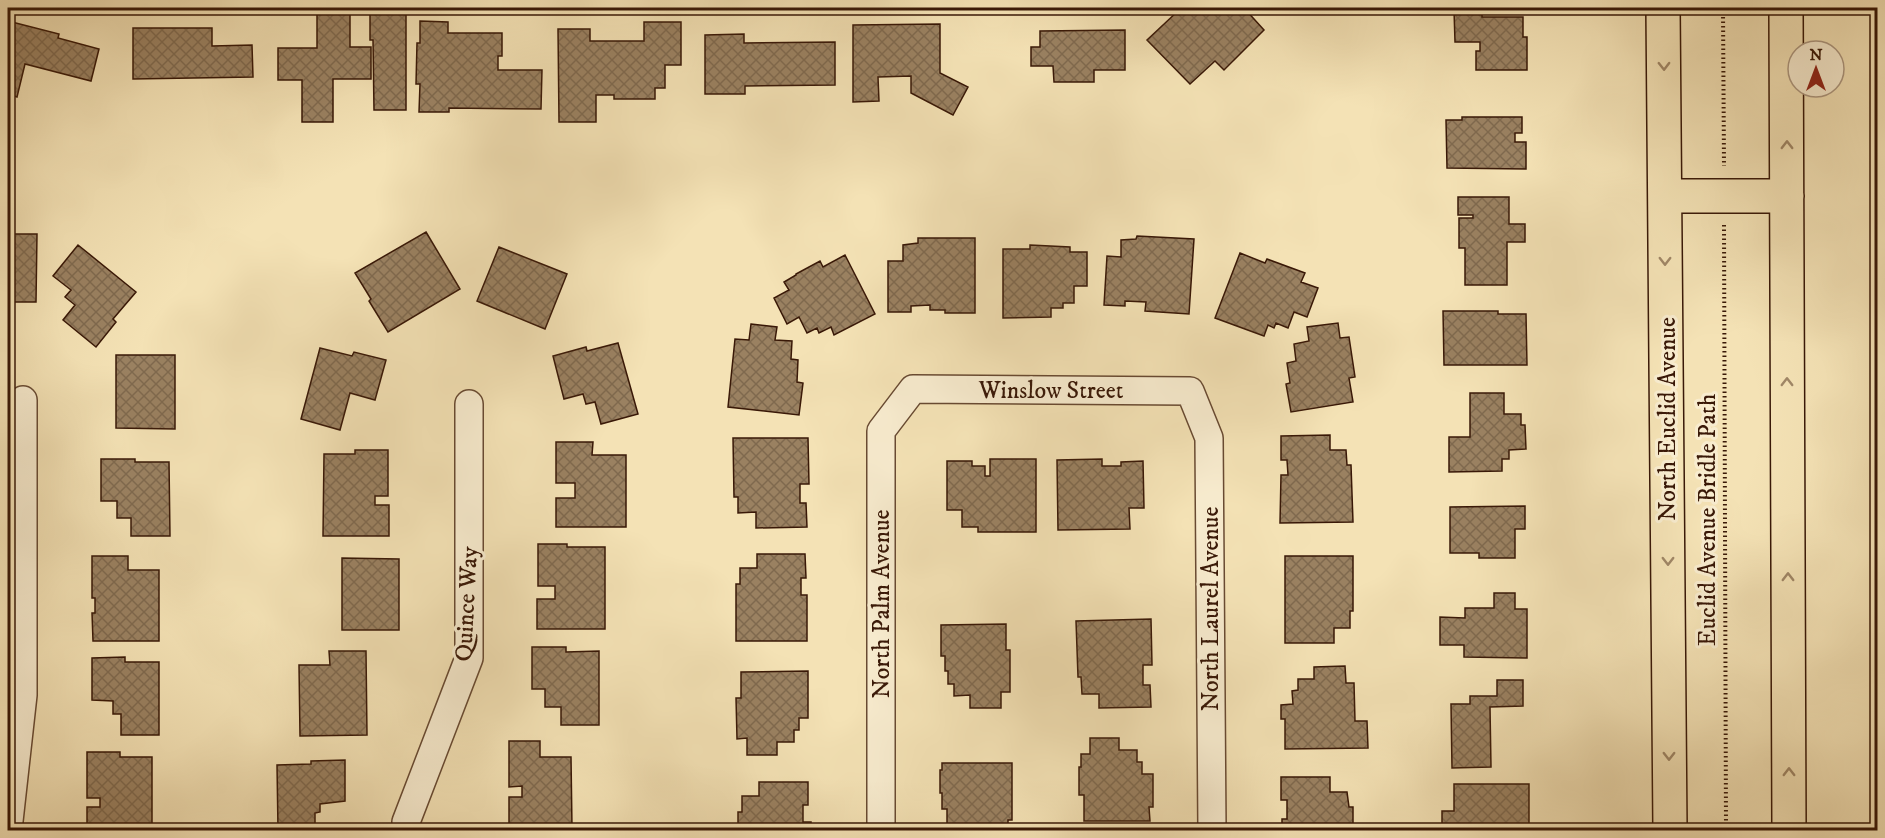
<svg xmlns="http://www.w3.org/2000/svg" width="1885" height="838" font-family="'IM FELL DW Pica',serif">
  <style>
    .building { fill: url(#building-cross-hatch); stroke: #391807; stroke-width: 1.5 }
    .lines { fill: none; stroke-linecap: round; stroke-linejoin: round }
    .minor-casing { stroke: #684a32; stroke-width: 30 }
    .primary-casing { stroke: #391807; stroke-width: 36 }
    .path { stroke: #391807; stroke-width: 4; stroke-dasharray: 1.5 3; stroke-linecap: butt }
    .minor { stroke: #f8eccf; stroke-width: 27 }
    .primary { stroke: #f4e2b5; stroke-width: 33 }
    .oneway { stroke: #a08767 }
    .labels { text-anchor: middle; stroke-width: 6; stroke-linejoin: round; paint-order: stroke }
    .street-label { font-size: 24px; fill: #391807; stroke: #f8eccf }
  </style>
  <defs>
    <pattern id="building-cross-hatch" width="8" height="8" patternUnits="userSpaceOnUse" patternTransform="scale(1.5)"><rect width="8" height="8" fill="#9a8161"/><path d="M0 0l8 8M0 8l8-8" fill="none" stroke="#7f694e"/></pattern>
  </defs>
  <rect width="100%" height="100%" fill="#f4e2b5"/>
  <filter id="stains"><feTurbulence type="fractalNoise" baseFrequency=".00333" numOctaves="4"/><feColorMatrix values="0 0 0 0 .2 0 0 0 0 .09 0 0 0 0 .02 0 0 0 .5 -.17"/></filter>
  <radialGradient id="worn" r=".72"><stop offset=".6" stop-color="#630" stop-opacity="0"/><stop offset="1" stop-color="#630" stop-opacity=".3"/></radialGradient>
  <path class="building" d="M1190,8H1244L1264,30L1224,70L1215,61L1190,84L1147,40L1179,10L1183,14Z
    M317,9L350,10V47H371V79H333V122H302V80H278V48H317Z
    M406,10V110H374L373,40H370V11Z
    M1454,10H1482V17H1523V37H1527V70H1476V51H1480V42H1455Z
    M8,21L59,34L58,38L99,49L91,81L25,64L17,97L8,94Z
    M420,21L448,22V33H502V56H498V70H542L541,109L449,108V112H419L420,84H416L417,43H420Z
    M644,22H681V65H665V88H655V99H614V95H596V122H559L558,29H590V41H644Z
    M940,24V73L968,87L953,115L911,93V76L878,77L879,101L853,102V25Z
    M133,28H212V46L252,45L253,77L133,79Z
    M1125,30V70H1094V82H1054L1053,66H1031V47H1040V31Z
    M744,34V43L835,42V85L745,86V94H705V35Z
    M1462,117H1522V133H1515V142H1526V169L1447,168L1446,120H1462Z
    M1458,197H1509V224H1525V242H1507V285H1465V248H1459V218H1473V215H1458Z
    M426,232L460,289L388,332L369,301L371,299L355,273Z
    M8,234H37L36,302H8Z
    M1137,236L1194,239L1189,314L1145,311L1146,302L1125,301V306L1104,305L1107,256L1121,257V240L1136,239Z
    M918,238H975V313H945V310H930V305L911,306V312H888V261H903V245L918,243Z
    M78,245L136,292L113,319L116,322L96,347L63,320L75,305L65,297L71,290L53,276Z
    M1030,245L1070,247V252H1087V286H1074V303H1063V308H1051V317L1003,318V249H1030Z
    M499,247L567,274L545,329L477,301Z
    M1240,253L1265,263L1267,259L1305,273L1301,282L1318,288L1307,317L1294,312L1288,328L1276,323L1274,328L1268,325L1264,336L1215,318Z
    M845,255L875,314L834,335L831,327L819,333L817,328L807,333L799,317L787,324L774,298L789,290L784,282L796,275V274L820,261L823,267Z
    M1875,270H1878V298H1875Z
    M1443,311H1498V314H1526L1527,365H1444Z
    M1872,313H1878V352H1872Z
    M1338,323L1340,338L1349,337L1355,377L1349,378L1353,402L1291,412L1286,384L1290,383L1287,363L1296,361L1294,344L1309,341L1307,327Z
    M751,324L777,327L775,340L792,341L791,359L798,360L797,382L803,383L799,415L728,407L735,339L749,340Z
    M618,343L638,414L601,424L595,402L586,404L583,394L564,399L553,356L586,347L587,351Z
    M320,348L352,356L354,352L386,360L375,400L350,393L340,430L301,419Z
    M116,355H175V429L116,428Z
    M1470,393H1504V414H1521V425H1525L1526,449L1509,450V459H1502V471L1449,472V437H1470Z
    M1873,425H1878V509H1873Z
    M1330,435V450H1346L1347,465H1351L1353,522L1280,523L1281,475H1288L1287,460H1281V436Z
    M733,438H808L809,484H800V503H806L807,527L756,528V512L738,513V497H734Z
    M556,442H593L592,455H626V527H556V498H575V483H556Z
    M355,450H388V496H375V505H389V536H323L324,454H355Z
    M101,459H135V462H169L170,536H131V518H117V501H101Z
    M990,459H1036V532H978V527H962V510H947V461H972V466H985V476H990Z
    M1102,459V466H1121V462L1143,461L1144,508H1129L1130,529L1058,530L1057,460Z
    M1525,506V529H1515V558H1479V553H1450V507Z
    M538,544H567V547H605V629H537V599H555V586H538Z
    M757,554H805L806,578H801V595H807V641H736V584H740V568H757Z
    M92,556H128V570H159V641H93L92,613H95V598H92Z
    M1285,556H1353V611H1350V628H1334V643H1285Z
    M342,558L399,559V630H342Z
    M1494,593H1515V609H1527V658L1464,657V645H1440V617L1465,618V608H1494Z
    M1151,619L1152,665H1143V685H1150L1151,707L1099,708V694H1082L1081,677H1078L1076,621Z
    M1006,624V650H1010V692H1001V708H970V695L954,696V684H948V671H945V656H941V625Z
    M1874,635H1878V665H1874Z
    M532,647H566V652L599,651V725H561V707H545V689H532Z
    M329,651H366L367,735L300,736L299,665H330Z
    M125,657V662H159V735H121V714H113V701L92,700V658Z
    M1345,666L1346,683H1354L1355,721H1367L1368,748L1285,749V719H1281V705L1293,704L1292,691L1298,690V679H1314V667Z
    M808,671V718H799V730H794V742H777V755H747V738L737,739L736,698H741V672Z
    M1497,680H1523V706L1490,707L1491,767L1452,768L1451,704H1470V696H1497Z
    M1090,738H1119V750H1137V762H1142V774H1153V807H1149L1150,821H1084V795H1079V767H1081V754H1090Z
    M509,741H540V757H571L572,828H509V797H522V786L509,787Z
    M87,752H120V757H152V830H87V807H100V798H87Z
    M345,760V801L320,804V812L315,813V830H278L277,765L311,764V761Z
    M942,763H1012V820H1008V830H942V827H947V809H942V793H940V770H942Z
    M1281,777H1330V792H1347L1349,807H1353V830H1282V819H1287V800H1281Z
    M759,782H808V805H803V822H811V830H738V812H742V796H759Z
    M1454,784H1529V830H1442V811H1454Z
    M1874,810H1878V830H1874Z"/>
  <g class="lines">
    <g class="minor-casing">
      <path id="minor" d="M8,830L23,695V400
        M406,830V822L469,658V404
        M881,830V431L913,389L1190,391L1209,438L1212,830"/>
    </g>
    <g class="primary-casing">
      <path id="primary" d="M1663,8L1670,830
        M1786,8L1789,830
        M1665,196H1787"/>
    </g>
    <path class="path" d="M1723,8L1724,166
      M1724,225L1726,830"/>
    <use href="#minor" class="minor"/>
    <use href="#primary" class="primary"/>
  </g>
  <defs><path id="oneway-chevron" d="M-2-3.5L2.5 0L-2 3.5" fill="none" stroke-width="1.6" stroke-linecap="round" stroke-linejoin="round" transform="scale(1.5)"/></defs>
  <g class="oneway">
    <use href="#oneway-chevron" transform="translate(1664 66) rotate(89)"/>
    <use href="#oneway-chevron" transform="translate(1787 145) rotate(-90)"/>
    <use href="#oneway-chevron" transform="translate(1665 261) rotate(90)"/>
    <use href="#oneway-chevron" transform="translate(1787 382) rotate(-90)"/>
    <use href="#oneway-chevron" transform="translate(1668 561) rotate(90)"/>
    <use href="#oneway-chevron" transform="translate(1788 577) rotate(-90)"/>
    <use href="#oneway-chevron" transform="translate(1669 756) rotate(90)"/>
    <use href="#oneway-chevron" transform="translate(1789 772) rotate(-90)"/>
  </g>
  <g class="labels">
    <g class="street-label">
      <text x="1051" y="398">Winslow Street</text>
      <text transform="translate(1667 419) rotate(-90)" y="8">North Euclid Avenue</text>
      <text transform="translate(1707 520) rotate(-90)" y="8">Euclid Avenue Bridle Path</text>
      <text transform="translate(466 604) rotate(-87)" y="8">Quince Way</text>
      <text transform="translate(881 604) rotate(-90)" y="8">North Palm Avenue</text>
      <text transform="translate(1210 609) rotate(-90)" y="8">North Laurel Avenue</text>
    </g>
  </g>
  <rect width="1885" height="838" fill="none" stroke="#f4e2b5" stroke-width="30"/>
  <rect x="9" y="9" width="1867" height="820" fill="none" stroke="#391807" stroke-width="3"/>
  <rect x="15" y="15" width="1855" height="808" fill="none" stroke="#391807" stroke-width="1.5"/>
  <g transform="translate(1816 69)"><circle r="28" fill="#f8eccf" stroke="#ac977f" stroke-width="1.5"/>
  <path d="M0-4.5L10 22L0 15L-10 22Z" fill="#8f2418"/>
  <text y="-9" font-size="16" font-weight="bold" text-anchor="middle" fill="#391807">N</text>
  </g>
  <rect width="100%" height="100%" filter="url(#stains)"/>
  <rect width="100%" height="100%" fill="url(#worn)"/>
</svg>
